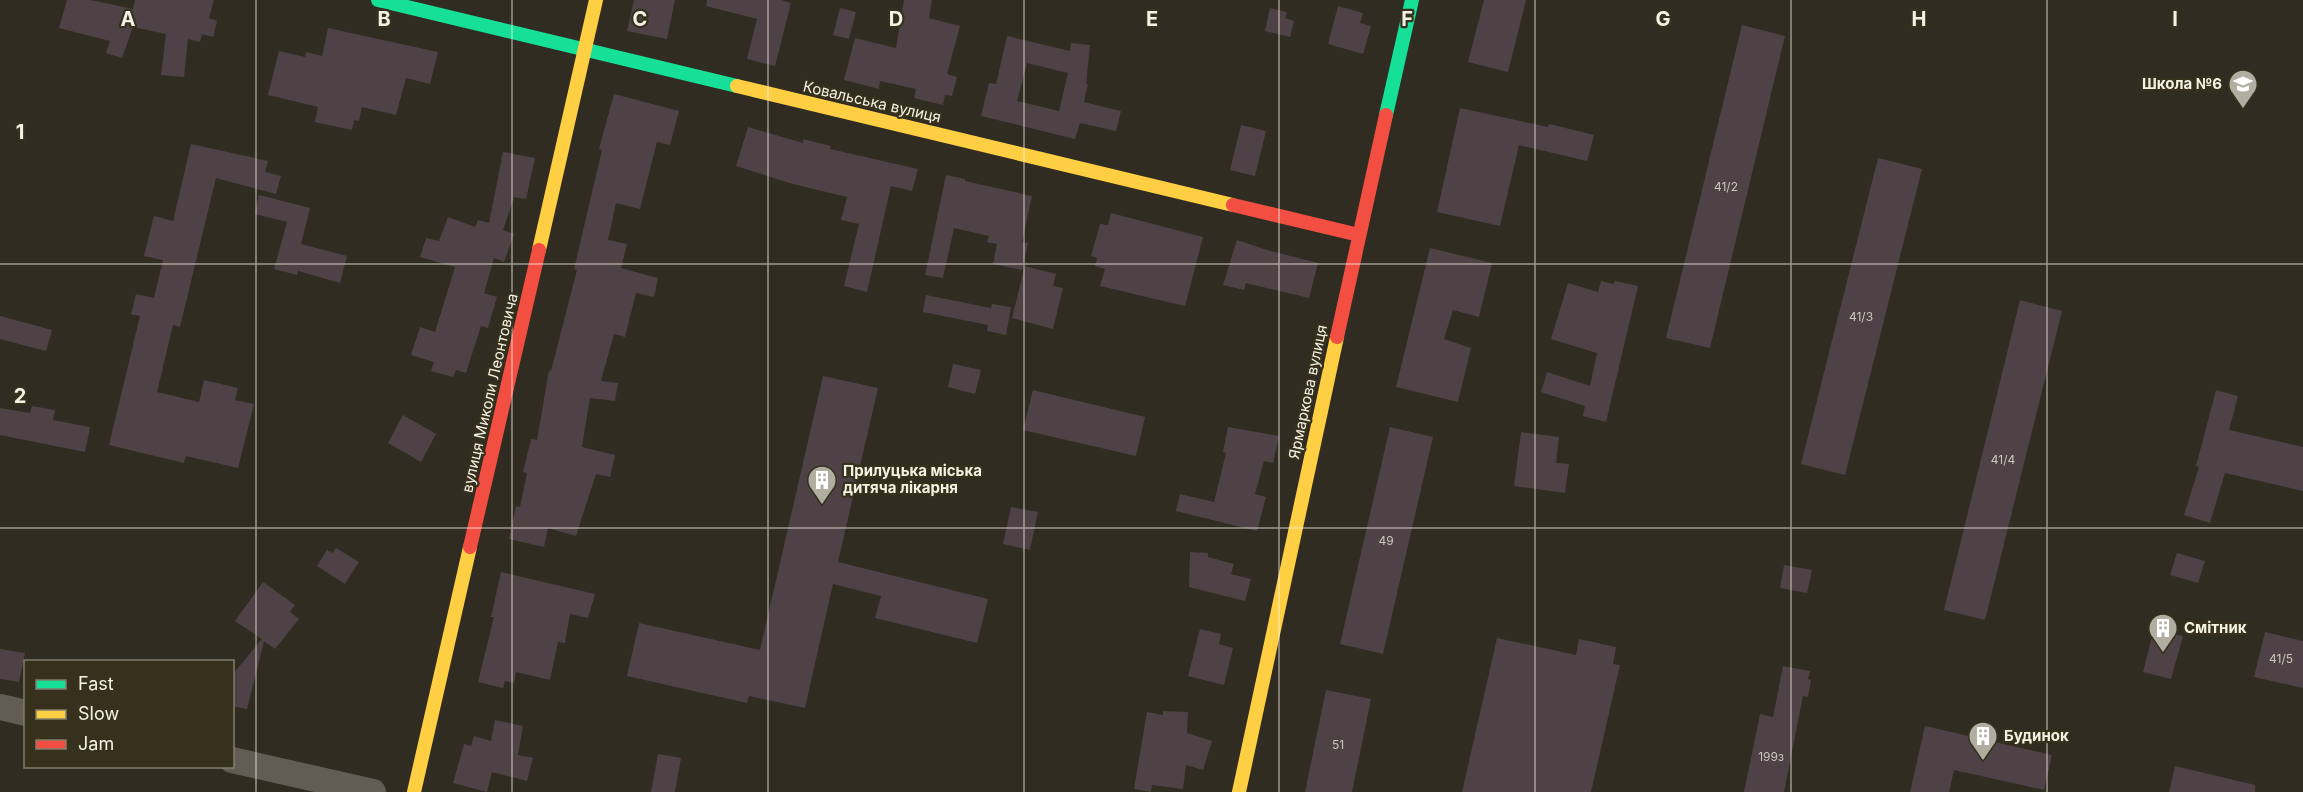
<svg xmlns="http://www.w3.org/2000/svg" width="2303" height="792" font-family="Inter,sans-serif">
  <style>
    .building { fill: #4e4246; fill-rule: evenodd }
    .lines { fill: none; stroke-linecap: round; stroke-linejoin: round }
    .street { stroke: #635c54; stroke-width: 26 }
    .fast { stroke: #16e098; stroke-width: 14 }
    .slow { stroke: #ffcf43; stroke-width: 14 }
    .jam { stroke: #f24e42; stroke-width: 14 }
    .grid { fill: none; stroke: #f5f2e5; stroke-width: 1.5; stroke-opacity: 0.55 }
    .labels { text-anchor: middle; stroke-width: 4.5; stroke-linejoin: round; paint-order: stroke }
    .number-label { font-size: 12px; fill: #cbc6bd }
    .poi-label { font-size: 15px; font-weight: bold; fill: #f5f2e5; stroke: #36301c; text-anchor: start }
    .street-label { font-size: 15px; fill: #f5f2e5; stroke: #36301c }
    .grid-label { font-size: 20px; text-anchor: middle; font-weight: bold; fill: #f5f2e5; stroke: #36301c; stroke-width: 4.5; stroke-linejoin: round; paint-order: stroke }
  </style>
  <rect width="100%" height="100%" fill="#302c22"/>
  <path class="building" d="M67,0H91L133,9L135,0H214L209,18L217,21L213,37L202,34L200,42L188,39L184,77L161,75L166,34L133,27L122,58L106,53L110,41L59,28Z
    M634,0H675L667,39L627,31Z
    M707,0H781L791,3L775,66L747,59L757,19L706,6Z
    M904,0H932L929,18L960,26L947,74L957,77L952,96L945,95L943,105L914,98L916,89L880,81L879,89L844,80L855,38L896,48Z
    M1484,0H1526L1508,72L1468,62Z
    M1338,6L1363,13L1360,23L1371,26L1363,54L1328,44Z
    M840,8L856,12L849,39L833,35Z
    M1270,8L1287,12L1285,18L1294,21L1290,37L1265,31Z
    M1742,25L1785,36L1710,348L1666,338Z
    M328,28L438,52L430,84L406,78L396,115L362,107L359,121L354,120L352,130L315,122L318,107L268,95L279,51L305,57L306,52L322,56Z
    M1007,36L1070,51L1071,43L1090,45L1086,84H1088L1084,102L1121,111L1116,131L1080,123L1075,139L981,116L989,83L996,84ZM1027,63L1068,73L1059,111L1017,101Z
    M614,94L679,111L670,145L657,142L640,209L616,203L608,240L627,244L621,268L658,278L654,297L636,293L625,337L614,334L601,381L618,383L615,401L590,398L582,447L615,455L610,477L596,474L576,536L548,528L544,547L509,539L516,506L520,507L527,473L523,472L531,439L537,440L549,370L551,371L577,270L574,269L602,150L599,149Z
    M1460,108L1548,127L1549,124L1594,135L1587,161L1519,145L1500,226L1437,212Z
    M1241,125L1266,131L1255,176L1230,170Z
    M748,127L803,143V139L831,146L830,149L918,169L912,191L891,186L867,292L844,286L859,224L841,220L847,197L793,184L736,166Z
    M191,144L268,161L265,172L281,176L276,194L216,178L180,327L173,325L157,392L199,402L204,380L238,388L235,400L254,404L238,468L186,456L184,463L109,445L140,316L131,314L136,294L154,298L163,260L144,256L154,216L173,221Z
    M503,152L535,158L526,199L514,197L503,230L514,234L504,262L494,258L484,293L497,297L488,328L481,326L466,373L456,370L453,377L431,371L434,362L411,355L420,327L435,332L455,267L420,257L426,238L439,241L448,217L475,227L478,220L489,223Z
    M1878,158L1922,169L1845,475L1801,464Z
    M946,175L965,179V181L1032,196L1022,242L1028,243L1022,270L993,264L997,244L987,242L989,236L954,228L943,278L925,275Z
    M259,195L310,208L301,244L347,256L340,283L298,271L297,275L274,269L287,222L255,214Z
    M1111,213L1203,237L1185,306L1100,286L1105,269L1095,266L1097,258L1091,256L1100,224L1108,225Z
    M1237,240L1267,250L1318,263L1309,298L1246,283L1244,290L1223,285Z
    M1430,248L1492,263L1479,317L1453,310L1444,339L1471,348L1458,402L1396,387Z
    M1025,266L1056,274L1053,286L1063,288L1053,329L1012,318Z
    M1601,281L1613,284L1615,281L1638,286L1606,422L1583,416L1585,406L1541,392L1547,372L1590,386L1597,353L1551,339L1568,283L1598,292Z
    M926,295L991,308L992,304L1011,307L1006,335L987,331L988,325L923,312Z
    M2020,300L2062,311L1985,620L1944,610Z
    M0,316L52,330L46,351L0,339Z
    M953,364L981,370L975,394L948,387Z
    M823,376L878,388L838,562L988,599L977,643L875,618L881,596L833,584L805,708L749,696L747,703L627,676L639,623L760,650Z
    M1033,390L1145,417L1136,456L1023,430Z
    M2216,390L2238,396L2229,430L2303,447V491L2225,473L2210,523L2184,515L2199,467L2196,466Z
    M32,406L55,410L53,420L90,427L85,452L0,435V408L30,413Z
    M403,415L436,434L421,462L388,443Z
    M1228,427L1279,436L1273,463L1264,461L1255,494L1266,497L1257,531L1176,511L1180,494L1214,502L1226,453L1223,452Z
    M1390,427L1433,437L1383,654L1340,644Z
    M1521,432L1559,437L1556,463L1569,464L1565,493L1514,486Z
    M1011,507L1038,512L1030,550L1003,544Z
    M336,548L359,562L345,584L317,566L327,550L333,553Z
    M1190,552L1208,553V557L1234,564L1231,574L1251,579L1245,601L1189,587Z
    M2177,553L2205,561L2198,583L2170,575Z
    M1784,565L1812,570L1807,593L1780,588Z
    M501,572L595,594L588,618L570,614L565,643L558,642L550,680L516,672L514,683L505,681L503,688L478,682L494,617H491Z
    M263,582L295,605L290,612L299,619L275,649L264,641L247,709L232,706V675L262,639L235,621Z
    M1200,629L1221,634L1219,644L1233,648L1224,685L1188,676Z
    M2154,629L2183,636L2171,679L2143,672Z
    M2265,632L2303,641V688L2254,677Z
    M1497,638L1576,655L1579,639L1616,647L1613,664L1620,665L1591,792H1462Z
    M0,649L25,653L19,682L0,679Z
    M1783,666L1810,671L1808,679L1811,680L1808,697L1803,696L1784,792H1744L1760,714L1773,717Z
    M1326,690L1371,699L1352,792H1305Z
    M1163,711L1188,712L1187,733L1212,741L1203,770L1186,765L1183,789L1152,785L1151,792L1134,789L1147,712L1163,715Z
    M495,720L523,726L518,755L533,758L527,781L492,772L487,792L453,783L464,744L471,746L474,736L491,741Z
    M1925,726L2052,755L2044,790L1954,770L1949,792H1910Z
    M658,754L681,758L675,792H651Z
    M2175,766L2255,785V792H2169Z"/>
  <g class="lines">
    <path class="street" d="M0,707L26,713
      M232,760L373,792"/>
    <path class="fast" d="M378,0L737,86
      M1386,115L1412,0"/>
    <path class="slow" d="M737,86L1233,205
      M539,250L596,0
      M414,792L470,547
      M1239,792L1337,337"/>
    <path class="jam" d="M1233,205L1359,235
      M1337,337L1386,115
      M470,547L539,250"/>
  </g>
  <path class="grid" d="M256,0V792M512,0V792M768,0V792M1024,0V792M1279,0V792M1535,0V792M1791,0V792M2047,0V792M0,264H2303M0,528H2303"/>
  <defs>
    <g id="school-pin" transform="scale(1.5)"><path d="M0 17L-7.5 6A9.5 9.5 0 1 1 7.5 6Z" fill="#b0ada1" stroke="#36301c"/><path d="M0-5L7-2L0 1L-7-2ZM-4 1L0 2.5L4 1V4Q0 6-4 4Z" fill="#fff"/></g>
    <g id="building-pin" transform="scale(1.5)"><path d="M0 17L-7.5 6A9.5 9.5 0 1 1 7.5 6Z" fill="#b0ada1" stroke="#36301c"/><path d="M-4-6H4V6H1V3H-1V6H-4ZM-2.5-4.3h1.7v1.8h-1.7ZM.8-4.3h1.7v1.8H.8ZM-2.5-1h1.7V.8h-1.7ZM.8-1h1.7V.8H.8Z" fill="#fff"/></g>
  </defs>
  <g fill-rule="evenodd">
    <use href="#school-pin" x="2243" y="84"/>
    <use href="#building-pin" x="822" y="480"/>
    <use href="#building-pin" x="2163" y="628"/>
    <use href="#building-pin" x="1983" y="736"/>
  </g>
  <g class="labels">
    <g class="number-label">
      <text x="1726" y="191">41/2</text>
      <text x="1861" y="321">41/3</text>
      <text x="2003" y="464">41/4</text>
      <text x="1386" y="545">49</text>
      <text x="2281" y="663">41/5</text>
      <text x="1338" y="749">51</text>
      <text x="1771" y="761">199з</text>
    </g>
    <g class="poi-label">
      <text x="2222" y="89" text-anchor="end">Школа №6</text>
      <text x="843" y="476">Прилуцька міська<tspan x="843" dy="17">дитяча лікарня</tspan></text>
      <text x="2184" y="633">Смітник</text>
      <text x="2004" y="741">Будинок</text>
    </g>
    <g class="street-label">
      <text transform="translate(872 102) rotate(13)" y="5">Ковальська вулиця</text>
      <text transform="translate(1308 392) rotate(-78)" y="5">Ярмаркова вулиця</text>
      <text transform="translate(490 393) rotate(-77)" y="5">вулиця Миколи Леонтовича</text>
    </g>
  </g>
  <g class="grid-label">
    <text x="128" y="26">A</text>
    <text x="384" y="26">B</text>
    <text x="640" y="26">C</text>
    <text x="896" y="26">D</text>
    <text x="1152" y="26">E</text>
    <text x="1407" y="26">F</text>
    <text x="1663" y="26">G</text>
    <text x="1919" y="26">H</text>
    <text x="2175" y="26">I</text>
    <text x="20" y="139">1</text>
    <text x="20" y="403">2</text>
  </g>
  <rect x="24" y="660" width="210" height="108" fill="#36301c" stroke="#827e6c" stroke-width="1.5"/>
  <rect x="36" y="680" width="30" height="9" fill="#16e098" stroke="#827e6c" stroke-width="1.5"/>
  <text x="78" y="690" font-size="18" fill="#f5f2e5">Fast</text>
  <rect x="36" y="710" width="30" height="9" fill="#ffcf43" stroke="#827e6c" stroke-width="1.5"/>
  <text x="78" y="720" font-size="18" fill="#f5f2e5">Slow</text>
  <rect x="36" y="740" width="30" height="9" fill="#f24e42" stroke="#827e6c" stroke-width="1.5"/>
  <text x="78" y="750" font-size="18" fill="#f5f2e5">Jam</text>
</svg>
